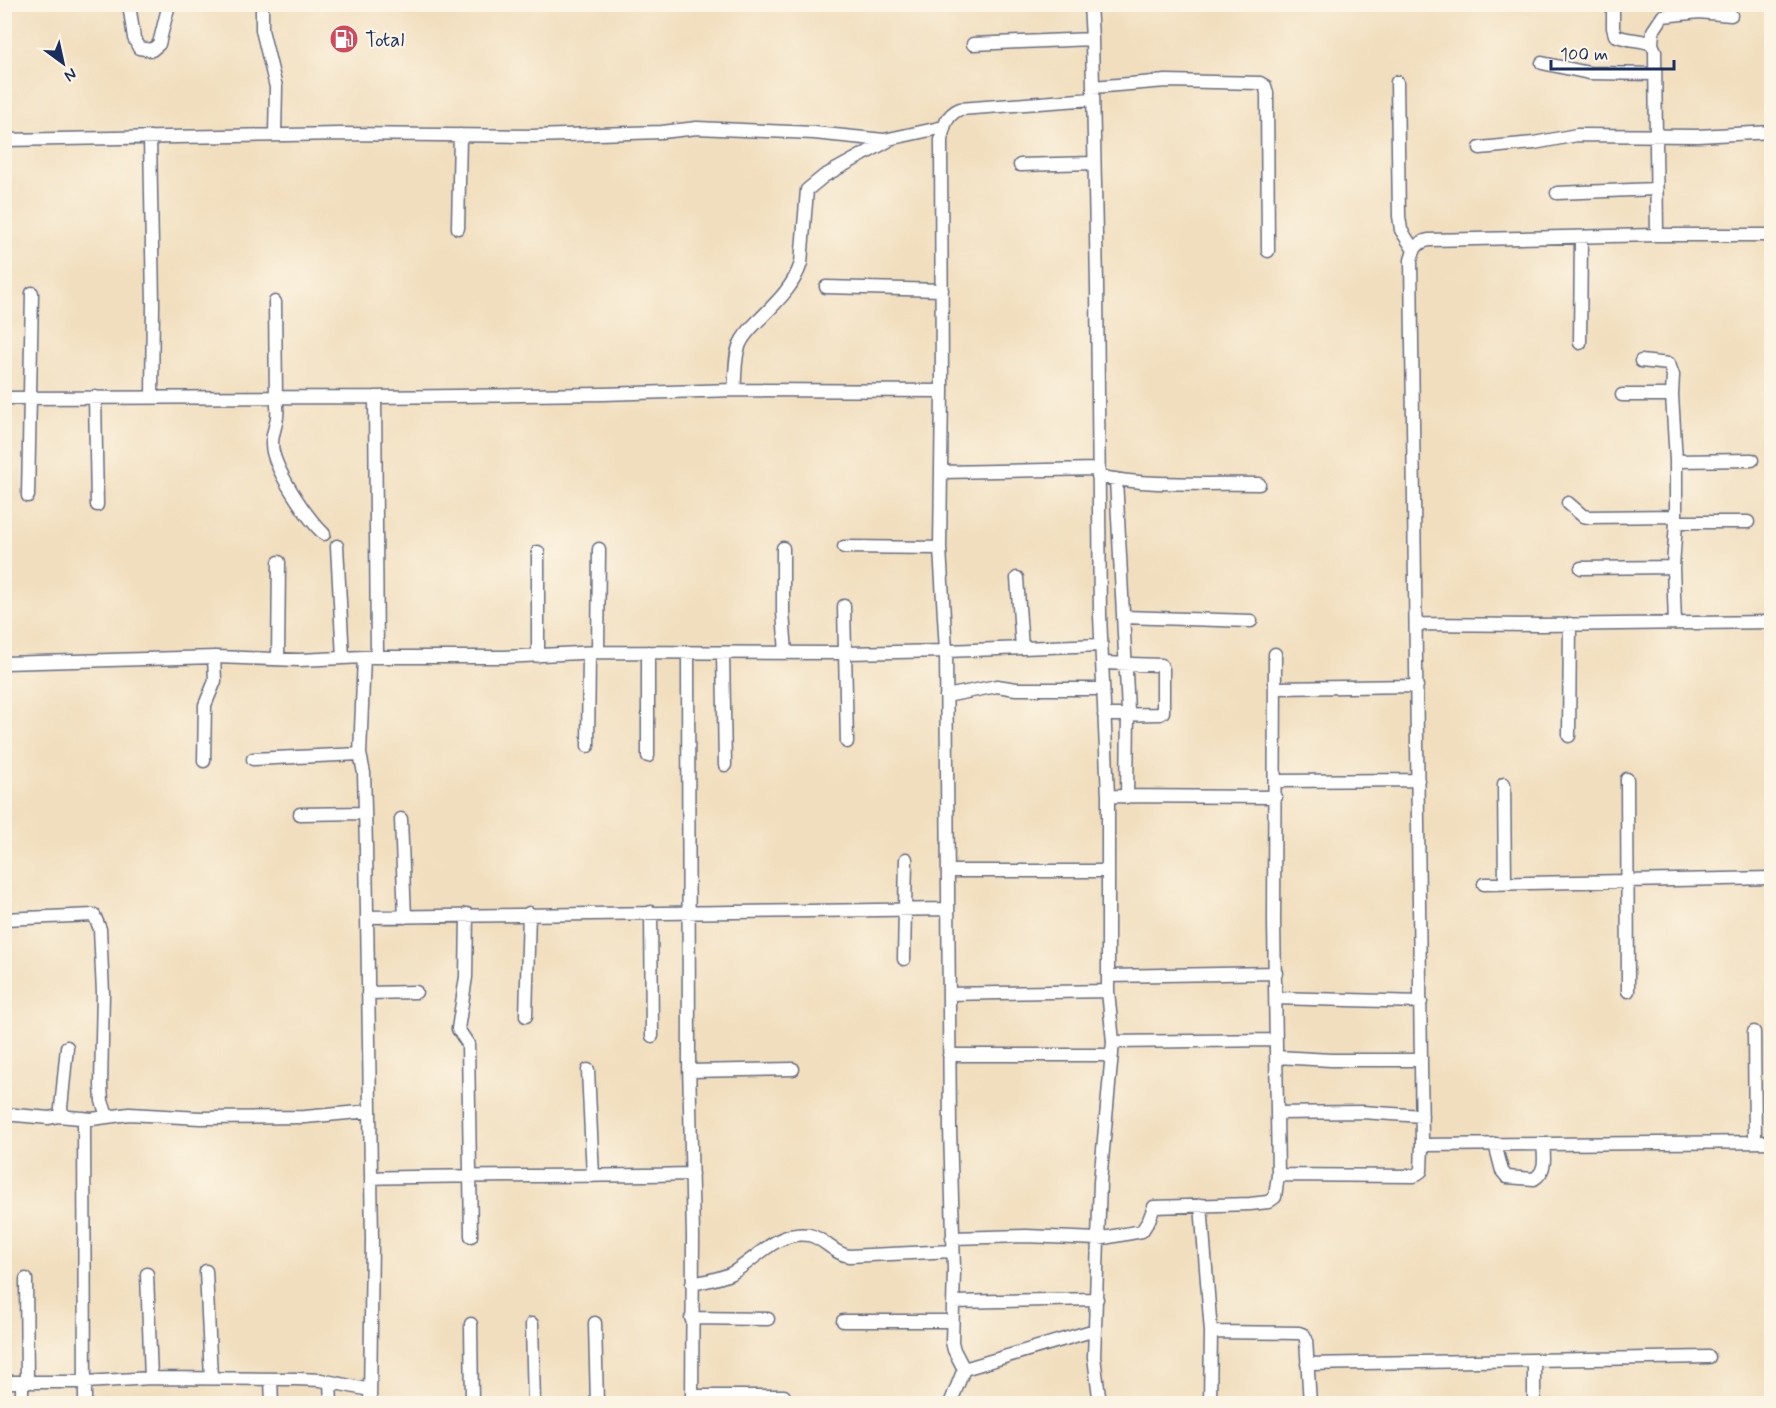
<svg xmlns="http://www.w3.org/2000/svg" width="1776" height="1408" font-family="Mynerve,sans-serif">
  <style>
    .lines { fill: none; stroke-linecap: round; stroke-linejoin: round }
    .minor-casing { stroke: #666c80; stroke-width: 15 }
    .minor { stroke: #fff; stroke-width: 12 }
    .labels { text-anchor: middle; stroke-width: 4.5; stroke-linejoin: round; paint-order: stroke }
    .poi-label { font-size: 21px; fill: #1b2f5e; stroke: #fcf5e5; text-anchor: start }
  </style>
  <rect width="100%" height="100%" fill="#fcf5e5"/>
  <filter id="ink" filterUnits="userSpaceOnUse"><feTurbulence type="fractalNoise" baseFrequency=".0167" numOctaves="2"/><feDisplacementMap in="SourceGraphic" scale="12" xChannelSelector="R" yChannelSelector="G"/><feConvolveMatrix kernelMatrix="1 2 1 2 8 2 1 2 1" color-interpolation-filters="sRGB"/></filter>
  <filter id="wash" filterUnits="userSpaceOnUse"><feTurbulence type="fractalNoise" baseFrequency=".008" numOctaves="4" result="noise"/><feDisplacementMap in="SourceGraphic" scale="24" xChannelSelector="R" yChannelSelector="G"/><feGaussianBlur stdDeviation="1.35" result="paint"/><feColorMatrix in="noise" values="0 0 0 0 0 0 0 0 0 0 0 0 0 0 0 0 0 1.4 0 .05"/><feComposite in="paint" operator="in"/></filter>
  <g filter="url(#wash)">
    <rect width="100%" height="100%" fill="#f1debe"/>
  </g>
  <g filter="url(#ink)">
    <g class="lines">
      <g class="minor-casing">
        <path id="minor" d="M129,4L134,38L139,48L152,50L159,44L169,4
          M262,4V30L276,87L275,135
          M1090,4L1092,39L1097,285L1100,615L1108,796V991L1113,1042L1100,1182L1094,1357L1100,1404
          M1613,4V28L1615,35C1627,41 1640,39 1652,44L1655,51L1657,235
          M973,44L1092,39
          M1652,44L1653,31L1663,16L1699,12L1731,15
          M1542,63L1589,73L1655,74
          M1397,82L1399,216L1401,230L1414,250
          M1093,87L1166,81L1260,83L1265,86L1267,93L1268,251
          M150,137L153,304L152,397
          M4,140L340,134L533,136L662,132L697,128L814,133L884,140L944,127
          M1480,148L1534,143L1577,135L1698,136L1772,132
          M1020,165L1093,163
          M1557,193L1656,189
          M458,228L460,135
          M826,287L942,290
          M275,302L276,398C277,404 278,410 277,417C276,426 272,434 272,444C272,467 307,518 324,534
          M1580,343L1581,237
          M1641,361L1669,364L1673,375L1672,395L1676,461V522L1673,567L1675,623
          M734,390C736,375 734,357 740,344C744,334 753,326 760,319C777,302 794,286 801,263L807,190L824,176L888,141
          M1622,395H1672
          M95,397L97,505
          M375,397L377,657
          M4,398L375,397L603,394L734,390L942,391
          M1676,461L1752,460
          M941,472L1098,469
          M1098,476C1150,487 1206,483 1259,484
          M1116,479L1128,711L1127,797
          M28,496L32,293
          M1568,503L1583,516L1589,517L1676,516
          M1676,522H1748
          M337,546L343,658
          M844,547L940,548
          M783,548V612L786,653
          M1581,568L1673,567
          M1017,578L1022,648
          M844,606L847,742
          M1123,617L1251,621
          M1416,624L1541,625L1772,622
          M598,652L599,549
          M648,652V756
          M688,653L689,1062L693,1236L692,1404
          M723,653L725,765
          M538,656V552
          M364,657L360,754L364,773L366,848L372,1239L370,1404
          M278,659L279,562
          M4,663L216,657L299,660L364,657H504L598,652L846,653L946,651L1101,645
          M1102,663L1161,665L1163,669V712L1160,714L1104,715
          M1276,688L1417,686
          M946,696L997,686L1016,689H1103
          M1569,736L1570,624
          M588,746L589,653
          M253,759L360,754
          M204,761L205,705L215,681L214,657
          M1627,779L1628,991
          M1276,781L1418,780
          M1504,784L1505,884
          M1108,796L1276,797
          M300,814L365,813
          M401,819L405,917
          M948,871H1108
          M1484,884L1772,878
          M651,912L652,1036
          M467,914L466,977L458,1029L468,1044L471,1236
          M367,917L948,909
          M4,919L94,915L100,929L103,993L101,1085L102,1101L107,1116
          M904,959L906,859
          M1108,976L1276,973
          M368,993L416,992
          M949,994L1108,991
          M1276,998L1421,1002
          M526,1016L529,913
          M1754,1032L1755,1142
          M1113,1042L1276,1040
          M949,1055H1112
          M1277,1057L1331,1060H1421
          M588,1070L593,1176
          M689,1071L793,1069
          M1277,1113L1362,1112L1422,1116
          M4,1114L49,1118L58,1116L92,1119L129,1114L200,1118L305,1117L370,1111
          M63,1116L61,1108L67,1047
          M84,1118L85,1404
          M1495,1144L1502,1171L1507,1177L1534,1179C1547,1171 1544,1157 1543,1144
          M1422,1145L1772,1142
          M1278,1175L1414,1176L1421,1171L1422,1145L1411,260C1414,249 1417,242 1429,240L1657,235H1772
          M371,1178C478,1175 585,1177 692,1174
          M1201,1205L1211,1332L1210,1404
          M952,1238L1026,1236L1098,1239L1142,1231L1149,1220L1154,1207L1250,1204L1268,1202L1275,1197L1278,1175L1274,922L1275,654
          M206,1271L211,1378
          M147,1274L151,1378
          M26,1279L27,1382
          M692,1284C706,1281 720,1279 732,1273C757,1259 777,1230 809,1235C824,1238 834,1254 849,1256L953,1251
          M953,1302L1097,1299
          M691,1318L768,1319
          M843,1321H952
          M595,1323L597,1404
          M471,1324L472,1404
          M532,1324L534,1404
          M1211,1332L1299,1333L1304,1335L1306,1339L1310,1404
          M1307,1364L1709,1357
          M964,1369L954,1350L952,1342L954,1270L950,1128L946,651L940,548L942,391L941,140C944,126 946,115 960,109L1093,99
          M271,1379L272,1404
          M4,1382H86L151,1378L297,1379L321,1380L370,1390
          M330,1382L331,1404
          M692,1396H784
          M22,1404V1382
          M950,1404L964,1369L1095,1330
          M1534,1404V1360"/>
      </g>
      <use href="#minor" class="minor"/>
    </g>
  </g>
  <defs>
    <g id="fuel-disc" transform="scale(1.5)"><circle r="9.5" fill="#d1495b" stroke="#fcf5e5"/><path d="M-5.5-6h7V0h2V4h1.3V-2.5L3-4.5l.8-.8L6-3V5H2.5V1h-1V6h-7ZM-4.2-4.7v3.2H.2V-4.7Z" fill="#fff"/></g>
  </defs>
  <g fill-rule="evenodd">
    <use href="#fuel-disc" x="344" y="39"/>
  </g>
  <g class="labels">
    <g class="poi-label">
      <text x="365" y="46">Total</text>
    </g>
  </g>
  <rect width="1776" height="1408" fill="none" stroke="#fcf5e5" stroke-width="24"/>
  <g transform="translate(63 63) rotate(147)" stroke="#fcf5e5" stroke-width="4.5" paint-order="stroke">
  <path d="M0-4.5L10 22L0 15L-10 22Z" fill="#1b2f5e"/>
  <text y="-9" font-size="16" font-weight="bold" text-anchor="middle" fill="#1b2f5e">N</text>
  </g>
  <path d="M1551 60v9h123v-9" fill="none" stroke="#1b2f5e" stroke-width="3"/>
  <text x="1560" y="60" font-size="18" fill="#1b2f5e" stroke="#fcf5e5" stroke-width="4.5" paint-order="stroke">100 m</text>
</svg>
